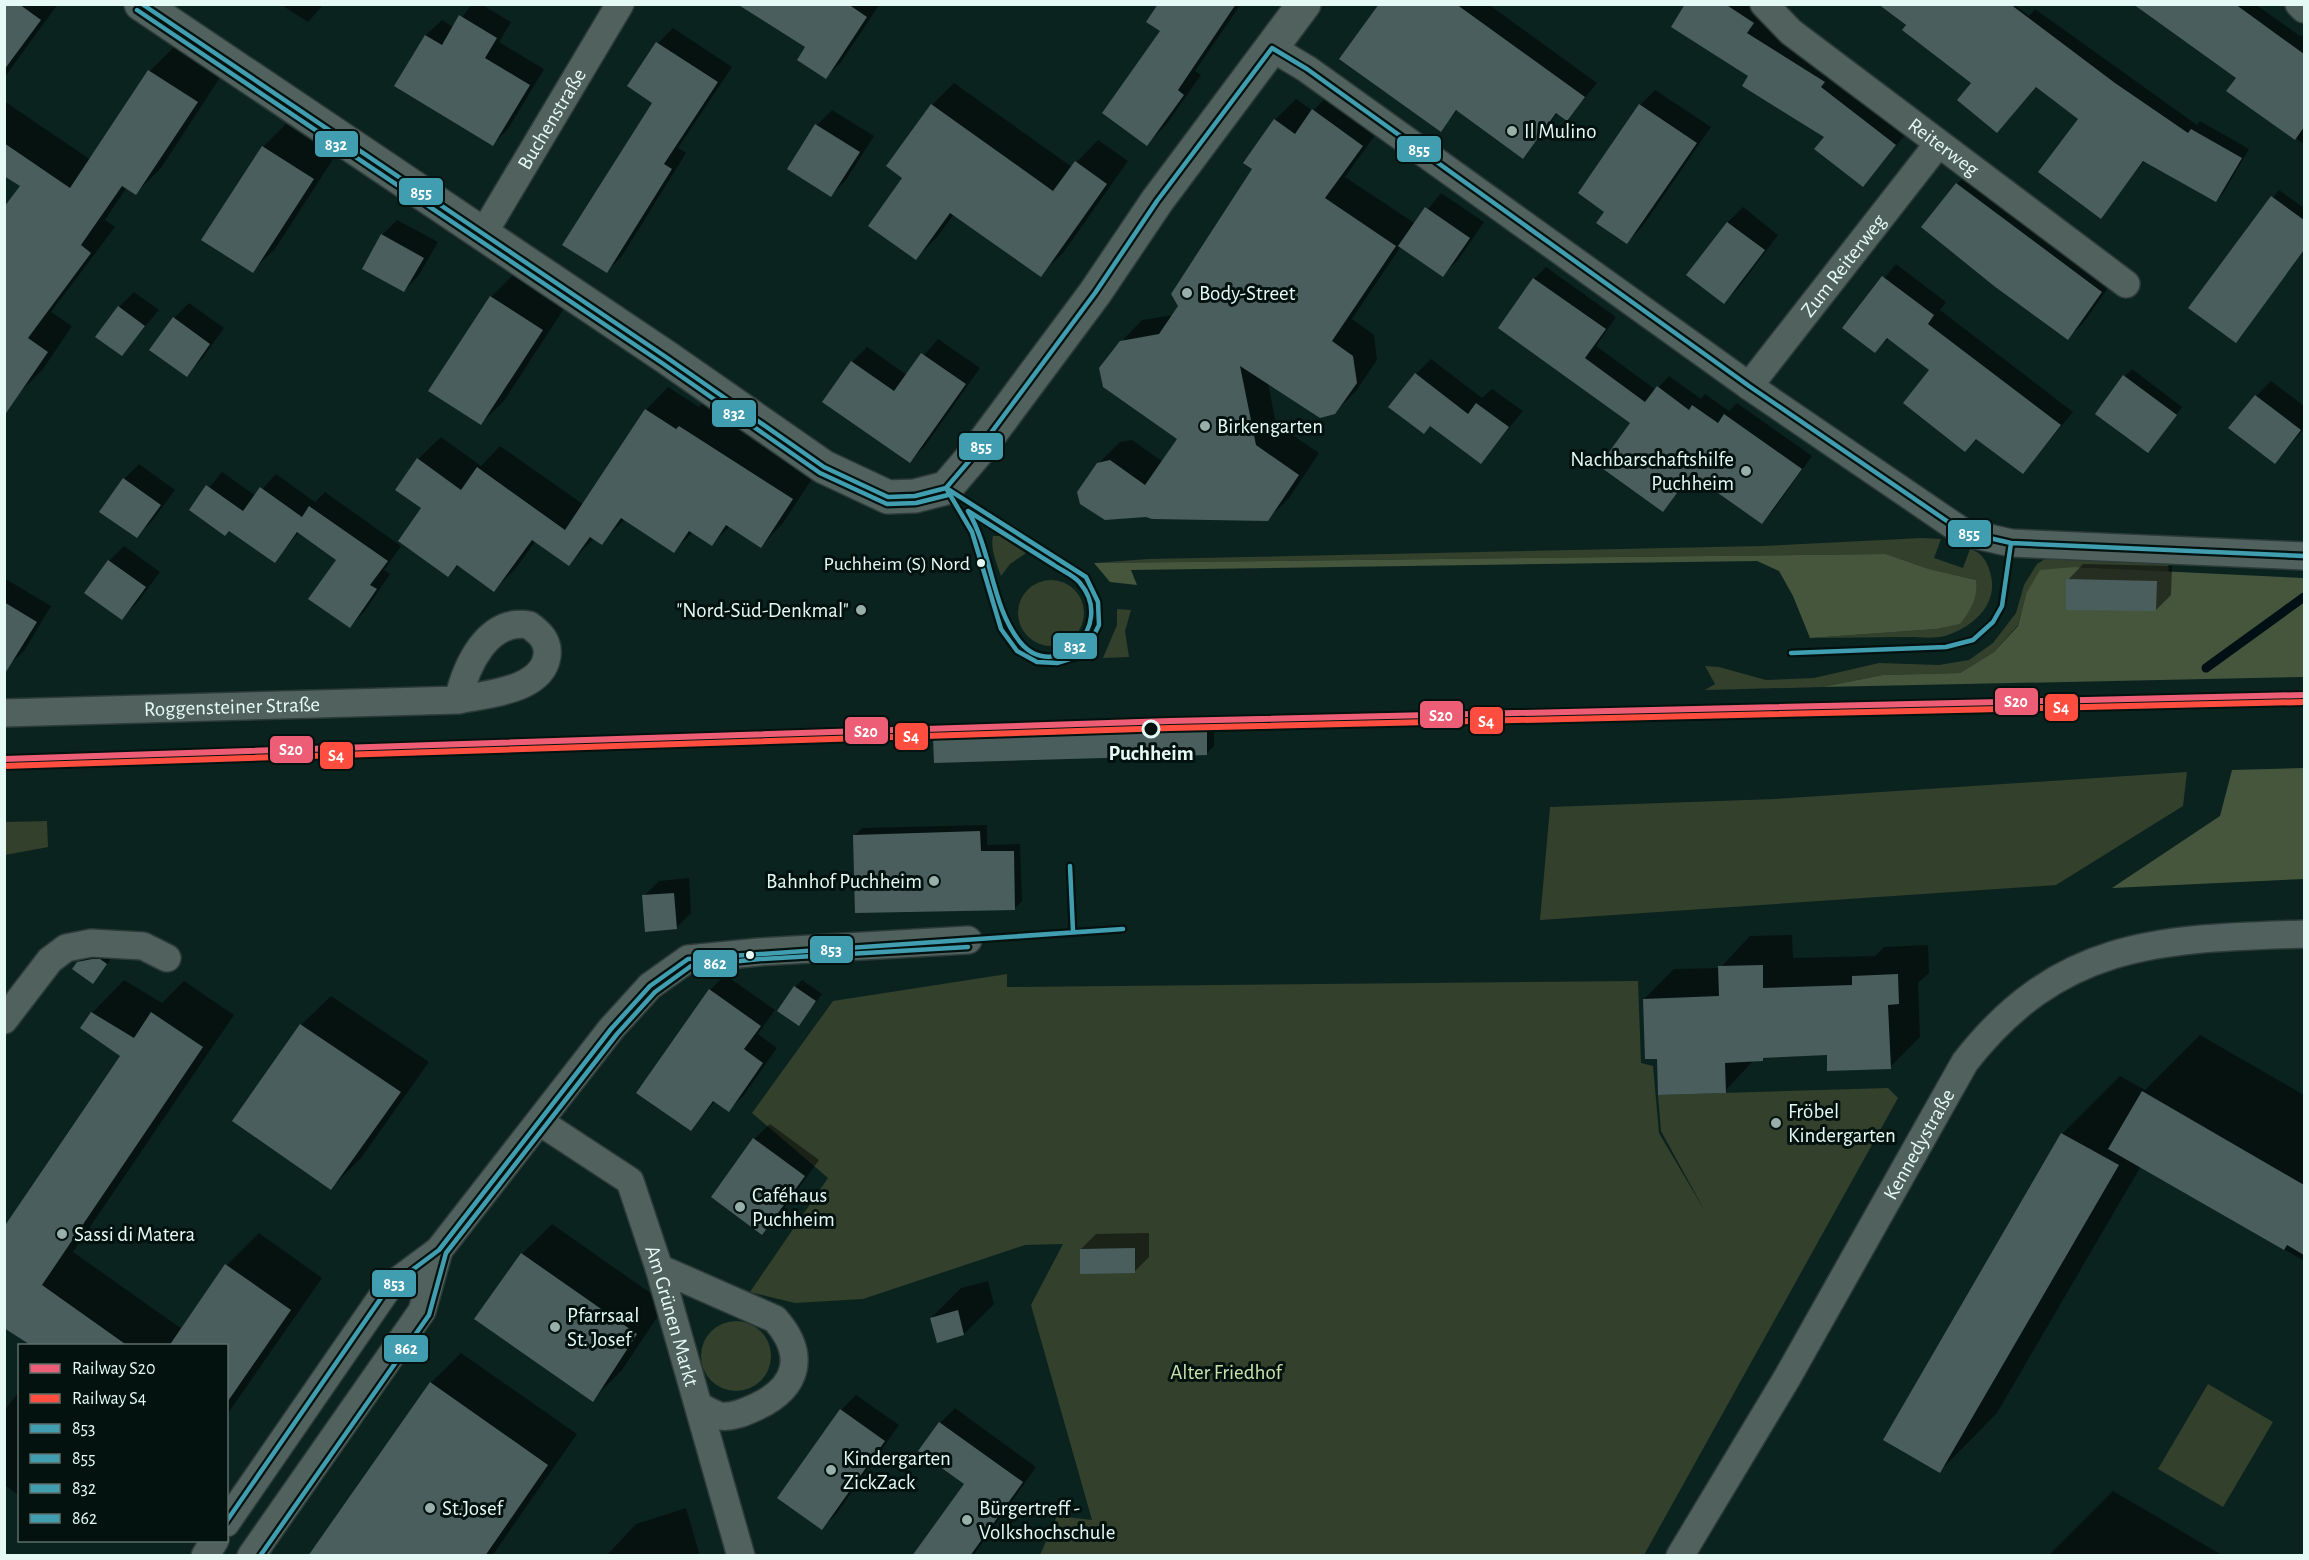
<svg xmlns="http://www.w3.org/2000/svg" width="2309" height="1560" font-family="'Alegreya Sans',sans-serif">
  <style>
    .green { fill: #33402c }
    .forest { fill: #46563c }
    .shadow { fill: #0007 }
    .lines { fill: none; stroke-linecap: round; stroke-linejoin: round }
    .stream { stroke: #011015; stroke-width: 9 }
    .building { fill: #4a5e5d }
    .minor-casing { stroke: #2c3b38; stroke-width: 30 }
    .tertiary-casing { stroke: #2c3b38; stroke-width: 36 }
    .minor { stroke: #51615d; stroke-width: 27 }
    .tertiary { stroke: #51615d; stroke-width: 33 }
    .bus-1-casing { stroke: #03120e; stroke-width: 9 }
    .bus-2-casing { stroke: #03120e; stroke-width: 9 }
    .bus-3-casing { stroke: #03120e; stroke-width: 9 }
    .bus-4-casing { stroke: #03120e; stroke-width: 9 }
    .bus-1 { stroke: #409eb0; stroke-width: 4.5 }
    .bus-2 { stroke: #409eb0; stroke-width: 4.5 }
    .bus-3 { stroke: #409eb0; stroke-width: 4.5 }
    .bus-4 { stroke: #409eb0; stroke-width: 4.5 }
    .rail-1-casing { stroke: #03120e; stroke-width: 10 }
    .rail-2-casing { stroke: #03120e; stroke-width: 10 }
    .rail-1 { stroke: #ed5e76; stroke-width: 6 }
    .rail-2 { stroke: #ff4d40; stroke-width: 6 }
    .poi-dot { fill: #99afa9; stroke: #03120e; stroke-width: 2 }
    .bus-dot { fill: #e5faf4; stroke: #03120e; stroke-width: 2 }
    .stop-dot { fill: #03120e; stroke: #e5faf4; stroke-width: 3 }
    .labels { text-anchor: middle; stroke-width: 6; stroke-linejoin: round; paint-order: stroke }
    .bus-label { font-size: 20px; fill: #e5faf4; stroke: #03120e; text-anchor: end }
    .street-label { font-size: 21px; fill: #e5faf4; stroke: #03120e }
    .poi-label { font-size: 21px; fill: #e5faf4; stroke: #03120e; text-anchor: start }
    .stop-label { font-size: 21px; font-weight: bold; fill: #e5faf4; stroke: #03120e }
    .park-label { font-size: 21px; fill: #c7e3ad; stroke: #03120e }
    .line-badge { stroke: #03120e; stroke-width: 2 }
    .badge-label { font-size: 16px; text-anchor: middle; font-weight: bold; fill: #fff }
  </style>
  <rect width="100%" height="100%" fill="#0b231f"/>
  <path class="green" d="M993,536H1000L1026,553L1010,564L1001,576C997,564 990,549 993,536Z
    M1922,538L1941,539L1934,558L1963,568L1970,549C1983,553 1988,563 1991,576C1998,606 1971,628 1945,636C1934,639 1919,637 1908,637C1875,637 1843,638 1810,638L1937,629L1959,624L1976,580L1929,569L1886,554L1094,563L1148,559L1763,546Z
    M2056,552L2168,563L2169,572L2075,567L2026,594L2018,625L1994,652L1960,673L1883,675L1822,687L1705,690L1715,684L1705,666L1719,667L1766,680L1814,678L1879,663L1939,665L1969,660L1993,643L2016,613L2024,585L2037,564Z
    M1018 613a33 33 0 1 1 66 0a33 33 0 1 1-66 0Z
    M1117,609L1131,610L1125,631L1129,657L1103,658L1117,625Z
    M2187,772L2183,806L2056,885L1540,920L1550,807L1775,799Z
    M47,821L48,847L5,855V822Z
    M1007,974V987L1638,981L1641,1063L1653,1066L1659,1133L1706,1213L1661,1131L1658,1095L1888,1088L1898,1098L1644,1555H1040L1057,1516L1092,1520L1031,1305L1063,1244L1025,1245L863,1299L795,1303L750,1292L828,1178L752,1113L833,1001Z
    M701 1356a35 35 0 1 1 70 0a35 35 0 1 1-70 0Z
    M2208,1384L2273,1422L2223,1507L2158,1469Z"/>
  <path class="forest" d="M1886,554L1929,569L1976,580C1978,599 1971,609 1960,624L1937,629L1810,638L1793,596L1779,571L1757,561L1131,570L1137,585L1110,582L1094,563Z
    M2075,567L2304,578V677L1822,687L1883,675L1960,673L1994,652L2018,626L2026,594L2040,570Z
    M2304,768V879L2112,888L2220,816L2232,770Z"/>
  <path class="shadow" d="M4,4H58L4,78Z
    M280,4H324L308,22Z
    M472,4H481L511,22L499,42L544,69L508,129L493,144L396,86L426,35L442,20L454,28Z
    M765,4H880L841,62L826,77L807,46Z
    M1160,4H1241L1195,71L1201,75L1166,125L1147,144L1162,31Z
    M1381,4H1488L1597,83L1567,119L1558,113L1523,157L1458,110L1440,130Z
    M1687,4H1763L1910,129L1863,185L1826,137L1750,76Z
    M1880,4H2014L2029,16L2035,9L2197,125L2200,121L2249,149L2224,192L2216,201L2145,160L2101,217L2080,118L2036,86L1973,82Z
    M2136,4H2255L2300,36L2304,35V144L2228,91L2238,77Z
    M673,28L732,67L678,148L686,153L622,256L607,271L654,102L629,86L658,43Z
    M175,46L221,76L161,168L136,193L127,187L105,220L115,227L51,312L72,326L43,369L18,394L22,186L4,174V101L91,160L150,71Z
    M954,83L1072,167L1098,140L1128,161L1063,253L1040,275L954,214L938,236L916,258L904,178L932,105Z
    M1334,89L1383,124L1345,177L1416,224L1441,193L1484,222L1458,260L1443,275L1401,246L1352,319L1374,335L1377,360L1356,391L1334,413L1268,383L1276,424L1319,453L1289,498L1268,519L1152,518L1098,464L1120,442L1132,440L1163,462L1179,438L1121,342L1142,320L1173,315L1254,169L1275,120L1296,99L1313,111Z
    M1655,90L1711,127L1642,227L1627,242L1606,211L1580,193L1640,105Z
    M832,110L874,136L846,180L831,195L789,168L817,125Z
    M286,124L335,156L275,249L252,271L203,240L263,147Z
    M1972,169L2116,277L2083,323L2068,338L1957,184Z
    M2279,190L2304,208V251L2236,341L2190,308Z
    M1743,207L1778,235L1739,287L1724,302L1688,275L1728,222Z
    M397,220L438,242L419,275L404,291L382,235Z
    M1896,264L1946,302L1940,310L2073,412L2023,472L1977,438L1965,450L1931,370L1889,338L1875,351L1844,328Z
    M1546,267L1616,317L1596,346L1656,390L1669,376L1701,399L1705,394L1729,411L1737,403L1812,456L1773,511L1761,522L1693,474L1663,510L1632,423L1500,328L1534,279Z
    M514,274L565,307L504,401L481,423L491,297Z
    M134,292L159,310L122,354L119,307Z
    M189,303L224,328L201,360L186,375L174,318Z
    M938,339L980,368L925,446L910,461L852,362L867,347L907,375Z
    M1431,359L1482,398L1492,389L1523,411L1481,462L1416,374Z
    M2132,369L2182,407L2148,451L2125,376Z
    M2271,381L2304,406V429L2275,462L2256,396Z
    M668,387L699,407L702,404L814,476L783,523L761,546L730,526L712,544L693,532L674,551L625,519L601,543L594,538L569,564L536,540L516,568L494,590L459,565L448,575L423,508L418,459L441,437L481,466L500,446L584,505L646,410Z
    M139,464L175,490L152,521L137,536L124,479Z
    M222,472L256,496L276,474L315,502L325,492L401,546L384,570L390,574L364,612L350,626L338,560L299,532L275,561L230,529L191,510Z
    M124,546L160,572L137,603L122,618L109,561Z
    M2083,564L2172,566L2171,595L2156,610L2068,580Z
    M4,578L51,606L24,651L8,666L4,664Z
    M1214,724V746L1207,753L934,739L942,732Z
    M987,825V845L1020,844L1022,901L1015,908L855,835L862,828Z
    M689,878L691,913L676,928L644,896L659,881Z
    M1792,935L1793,958L1875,956L1884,947L1928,945L1929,973L1918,983L1920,1037L1890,1067L1829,1054L1755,1059L1725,1091L1658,1057L1644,999L1674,969L1720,968L1750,936Z
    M86,955L113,957L92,982L78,963Z
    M725,975L775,1010L758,1034L777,1048L744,1095L729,1110L715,1101L691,1129L710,990Z
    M124,980L162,1003L184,981L234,1015L73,1252L182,1329L227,1265L259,1233L322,1278L226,1416V1346H35L4,1326V1224L7,1225L122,1055L92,1013Z
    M802,980L822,994L799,1024L795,987Z
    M331,996L429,1062L361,1158L331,1188L301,1025Z
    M2200,1035L2304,1095V1261L2141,1166L1997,1413L1940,1471L1885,1439L2063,1133L2120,1076L2145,1090Z
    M770,1124L819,1160L777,1218L762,1233L754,1139Z
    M552,1224L666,1304L622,1370L592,1400L522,1254Z
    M1149,1233V1257L1134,1272L1081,1249L1096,1234Z
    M988,1281L994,1304L964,1334L931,1318L961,1288Z
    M461,1353L577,1434L492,1556H319L431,1383Z
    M20,1390V1496L4,1485V1411Z
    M856,1395L899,1425L837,1513L822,1528L841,1410Z
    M955,1408L1036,1467L973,1556H914L966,1484L940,1423Z
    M2113,1491L2222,1555V1556H2048Z
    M686,1508L700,1556H606L636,1524Z"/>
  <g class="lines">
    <path class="stream" d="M2206,668L2304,597"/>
  </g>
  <path class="building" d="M4,4H19L41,20L4,70Z
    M737,4H848L867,17L826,79L797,60L805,47Z
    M1158,4H1236L1178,90L1184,95L1147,146L1102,113L1160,31L1146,22Z
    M1379,4H1456L1585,97L1567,121L1556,113L1523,159L1456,110L1441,132L1339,59Z
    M1685,4H1725L1754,23L1747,33L1825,82L1821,87L1896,145L1863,187L1814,149L1824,137L1742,86L1748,76L1671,27Z
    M1878,4H2010L2115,83L2188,133L2191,129L2242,158L2216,202L2143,161L2101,219L2038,172L2078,119L2036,87L1997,133L1957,100L1971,83L1902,30L1906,25Z
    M2133,4H2235L2304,54V127L2295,140L2226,91L2236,78Z
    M459,15L497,38L485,58L530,85L493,146L394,86L425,35L442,45Z
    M656,42L718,82L664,164L672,169L607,273L562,245L652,103L627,86Z
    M148,70L198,102L136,195L122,186L81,245L91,253L28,338L48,352L4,416V207L20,186L4,176V143L70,188Z
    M931,104L1053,191L1075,161L1107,184L1041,277L950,213L916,260L868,226L902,178L886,166Z
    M1639,104L1697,143L1627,244L1596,223L1604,212L1578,193Z
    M1312,109L1363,146L1325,198L1396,246L1332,341L1353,356L1357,383L1335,414L1320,418L1240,366L1256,445L1299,475L1268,521L1152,519L1146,517L1105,520L1080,504L1077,492L1097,463L1110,460L1145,485L1177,439L1103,387L1099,368L1120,341L1159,334L1178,306L1171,294L1252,169L1243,163L1274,119L1295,134Z
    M815,124L860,152L831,197L787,169Z
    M262,146L314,179L253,273L201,240Z
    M1956,183L2102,292L2068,340L1994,286L1921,227Z
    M2271,196L2304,220V250L2236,343L2188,308Z
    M1425,207L1470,238L1443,277L1398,246Z
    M1727,222L1765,250L1724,304L1686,275Z
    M381,234L424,258L404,292L362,269Z
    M1882,276L1934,315L1928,324L2061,425L2023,474L1976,439L1965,452L1903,403L1929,370L1887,338L1875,353L1842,328Z
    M1533,278L1606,329L1585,358L1645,402L1657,386L1689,410L1692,405L1718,423L1724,414L1802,469L1762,524L1691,474L1663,512L1599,466L1630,423L1498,328Z
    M490,296L543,330L481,425L428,391Z
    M118,306L145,326L122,356L95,337Z
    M173,317L210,344L187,377L149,350Z
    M921,353L966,384L910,463L822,402L851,361L894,391Z
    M1415,373L1468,414L1476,403L1509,427L1481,464L1430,426L1424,434L1388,407Z
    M2123,375L2177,415L2148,453L2095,414Z
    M2255,395L2301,430L2275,464L2228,428Z
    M645,409L676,429L679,426L793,499L761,548L726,525L712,546L689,531L674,553L621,518L602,545L590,537L569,566L532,540L494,592L457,565L448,577L398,541L421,508L395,490L417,458L461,490L477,467L565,530Z
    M123,478L161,505L137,538L99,512Z
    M206,485L243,511L260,487L302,517L309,506L388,561L370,585L377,589L350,628L308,599L336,560L297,532L275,563L229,531L225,536L189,510Z
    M108,560L146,587L122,620L84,593Z
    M2066,579L2157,581L2156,611L2066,610Z
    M4,602L37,622L4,675Z
    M1207,730V755L934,763L933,738Z
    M980,831L981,851H1014L1015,910L855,913L853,835Z
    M674,893L677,929L645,932L642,895Z
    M92,959H100L107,964L93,984L72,969L77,962Z
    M1763,965V988L1852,985V976L1898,974L1899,1004L1888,1005L1891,1069L1827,1071V1055L1763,1058V1061L1725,1063L1726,1093L1658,1095L1657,1059H1645L1643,999L1719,996L1718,966Z
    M794,986L816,1001L799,1026L777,1011Z
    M709,989L761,1026L744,1049L763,1063L729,1112L713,1101L691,1131L636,1093Z
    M91,1012L134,1038L151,1012L203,1047L42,1285L128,1346H32L4,1328V1227L120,1056L80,1028Z
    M300,1024L401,1092L331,1190L232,1121Z
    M2142,1091L2304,1185V1255L2287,1245L2284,1250L2108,1149Z
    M2061,1133L2119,1165L1940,1473L1883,1440Z
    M753,1138L805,1176L762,1235L711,1197Z
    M1135,1248V1273L1080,1274V1249Z
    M521,1253L637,1334L593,1402L474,1319Z
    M225,1264L291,1310L226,1404V1346H169Z
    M958,1310L964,1335L937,1343L930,1318Z
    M430,1382L548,1465L485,1556H308Z
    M840,1409L885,1441L822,1530L777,1498Z
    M939,1422L1023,1482L970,1556H912L964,1484L918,1451Z"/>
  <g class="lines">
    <g class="minor-casing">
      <g id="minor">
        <path id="s1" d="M1764,4L1791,32L2126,284"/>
        <path d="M2299,4L2304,9"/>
        <path d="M1272,48L1307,69L1749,386L1963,532L2011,543L2304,556"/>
        <path id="s2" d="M483,234L620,4"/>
        <path id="s3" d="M1749,386L1938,144"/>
        <path id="s4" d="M4,713L458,700C486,694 542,691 547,656C549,641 540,633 529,625C487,618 466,666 458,700"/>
        <path d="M4,1020L50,960L66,948L91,943L143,946L167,958"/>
        <path id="s5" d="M540,1122L630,1181L659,1268L741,1556"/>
        <path d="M659,1268L775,1319C806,1354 799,1387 756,1407C745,1412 732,1418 720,1416C713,1414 705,1409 699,1406"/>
        <path d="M226,1523L388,1288L439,1250L611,1029L650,986L688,959L759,952L968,940"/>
        <path d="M205,1556L215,1540"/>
        <path d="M251,1556L422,1311L439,1250"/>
        <path id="s6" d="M1680,1556L1787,1378L1965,1062C2061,939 2162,939 2304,934"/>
      </g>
    </g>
    <g class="tertiary-casing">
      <path id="tertiary" d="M141,4L666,357L824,467L888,497L915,496L946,488L976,453L1095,293L1157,201L1304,4"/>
    </g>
    <use href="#minor" class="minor"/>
    <use href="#tertiary" class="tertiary"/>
    <g class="bus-1-casing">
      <path id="bus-1" d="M1070,866L1073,931
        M226,1522L388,1288L439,1250L611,1029L650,986L688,959L1123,929"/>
    </g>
    <g class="bus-2-casing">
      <path id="bus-2" d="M142,4L666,357L824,467L888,497L915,496L946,488L976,453L1095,293L1157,201L1272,48L1307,69L1749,386L1963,532L2011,543L2304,556
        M946,488L1086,577L1098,602L1099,625L1090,643L1076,657L1057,663L1037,662L1017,651L1001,629L972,532Z
        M1791,653L1946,647L1973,640L1993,622L2002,606L2011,543"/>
    </g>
    <g class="bus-3-casing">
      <path id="bus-3" d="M137,10L662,363L820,473L887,504L916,503L948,495
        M968,511C997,529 1025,547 1054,565C1061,570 1075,576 1080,583C1117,627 1054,684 1020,642C991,606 992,551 968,511Z"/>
    </g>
    <g class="bus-4-casing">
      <path id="bus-4" d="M260,1556L429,1315L446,1253L617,1034L655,992L691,966L760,959L968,947"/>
    </g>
    <use href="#bus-1" class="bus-1"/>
    <use href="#bus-2" class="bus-2"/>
    <use href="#bus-3" class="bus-3"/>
    <use href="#bus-4" class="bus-4"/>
    <g class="rail-1-casing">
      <path id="rail-1" d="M4,759L1170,721L2304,695"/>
    </g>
    <g class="rail-2-casing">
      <path id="rail-2" d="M4,766L1170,728L2304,702"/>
    </g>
    <use href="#rail-1" class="rail-1"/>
    <use href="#rail-2" class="rail-2"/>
  </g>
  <g class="poi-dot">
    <circle cx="1512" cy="131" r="6"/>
    <circle cx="1187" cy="293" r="6"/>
    <circle cx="1205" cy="426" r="6"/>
    <circle cx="1746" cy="471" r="6"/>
    <circle cx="861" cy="610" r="6"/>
    <circle cx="934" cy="881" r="6"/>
    <circle cx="1776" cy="1123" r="6"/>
    <circle cx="740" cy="1207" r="6"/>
    <circle cx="62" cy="1234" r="6"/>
    <circle cx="555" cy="1327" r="6"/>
    <circle cx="831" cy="1470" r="6"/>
    <circle cx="430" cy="1508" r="6"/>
    <circle cx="967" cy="1520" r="6"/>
  </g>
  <g class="bus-dot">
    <circle cx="981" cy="563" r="5"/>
    <circle cx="750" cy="955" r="5"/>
  </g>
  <circle class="stop-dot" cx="1151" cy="729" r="8"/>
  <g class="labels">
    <g class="bus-label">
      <text x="970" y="570">Puchheim (S) Nord</text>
    </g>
    <g class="street-label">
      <text dy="7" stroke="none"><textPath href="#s2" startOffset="134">Buchenstraße</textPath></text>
      <text dy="7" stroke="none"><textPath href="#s1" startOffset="230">Reiterweg</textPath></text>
      <text dy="7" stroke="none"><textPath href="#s3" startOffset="153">Zum Reiterweg</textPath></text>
      <text dy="7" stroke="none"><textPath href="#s4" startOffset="228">Roggensteiner Straße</textPath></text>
      <text dy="7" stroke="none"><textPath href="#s6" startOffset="476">Kennedystraße</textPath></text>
      <text dy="7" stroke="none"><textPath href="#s5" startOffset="249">Am Grünen Markt</textPath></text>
    </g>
    <g class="poi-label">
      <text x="1524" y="138">Il Mulino</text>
      <text x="1199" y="300">Body-Street</text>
      <text x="1217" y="433">Birkengarten</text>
      <text x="1734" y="466" text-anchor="end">Nachbarschaftshilfe<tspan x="1734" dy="24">Puchheim</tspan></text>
      <text x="849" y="617" text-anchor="end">"Nord-Süd-Denkmal"</text>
      <text x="922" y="888" text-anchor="end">Bahnhof Puchheim</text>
      <text x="1788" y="1118">Fröbel<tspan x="1788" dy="24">Kindergarten</tspan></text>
      <text x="752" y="1202">Caféhaus<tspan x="752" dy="24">Puchheim</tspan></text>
      <text x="74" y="1241">Sassi di Matera</text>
      <text x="567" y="1322">Pfarrsaal<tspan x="567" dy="24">St. Josef</tspan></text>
      <text x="843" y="1465">Kindergarten<tspan x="843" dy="24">ZickZack</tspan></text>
      <text x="442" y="1515">St.Josef</text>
      <text x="979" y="1515">Bürgertreff -<tspan x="979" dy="24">Volkshochschule</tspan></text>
    </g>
    <g class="stop-label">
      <text x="1151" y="760">Puchheim</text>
    </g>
    <g class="park-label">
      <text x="1226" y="1379">Alter Friedhof</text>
    </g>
  </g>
  <g class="line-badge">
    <rect x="314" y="130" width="45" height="28" rx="6" fill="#409eb0"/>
    <rect x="1396" y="135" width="46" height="28" rx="6" fill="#409eb0"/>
    <rect x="398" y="177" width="46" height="29" rx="6" fill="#409eb0"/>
    <rect x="711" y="399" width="46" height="29" rx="6" fill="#409eb0"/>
    <rect x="958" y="432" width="46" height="29" rx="6" fill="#409eb0"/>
    <rect x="1947" y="519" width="45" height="29" rx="6" fill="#409eb0"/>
    <rect x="1052" y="632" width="46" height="28" rx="6" fill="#409eb0"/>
    <rect x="1994" y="687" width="45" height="29" rx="6" fill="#ed5e76"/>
    <rect x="2044" y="693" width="35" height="29" rx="6" fill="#ff4d40"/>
    <rect x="1419" y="700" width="45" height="29" rx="6" fill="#ed5e76"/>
    <rect x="1469" y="706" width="35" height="29" rx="6" fill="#ff4d40"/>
    <rect x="844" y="716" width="45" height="29" rx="6" fill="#ed5e76"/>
    <rect x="894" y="722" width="35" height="29" rx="6" fill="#ff4d40"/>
    <rect x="269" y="735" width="45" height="29" rx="6" fill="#ed5e76"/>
    <rect x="319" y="741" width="35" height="29" rx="6" fill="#ff4d40"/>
    <rect x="809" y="935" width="45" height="29" rx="6" fill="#409eb0"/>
    <rect x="692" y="949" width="46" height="29" rx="6" fill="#409eb0"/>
    <rect x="371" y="1269" width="46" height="29" rx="6" fill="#409eb0"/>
    <rect x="383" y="1334" width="46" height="29" rx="6" fill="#409eb0"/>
  </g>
  <g class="badge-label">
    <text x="336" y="150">832</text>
    <text x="1419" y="155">855</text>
    <text x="421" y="198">855</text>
    <text x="734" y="419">832</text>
    <text x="981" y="452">855</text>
    <text x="1969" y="539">855</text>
    <text x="1075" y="652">832</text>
    <text x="2016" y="707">S20</text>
    <text x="2061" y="713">S4</text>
    <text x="1441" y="721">S20</text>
    <text x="1486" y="727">S4</text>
    <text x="866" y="737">S20</text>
    <text x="911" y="742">S4</text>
    <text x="291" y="755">S20</text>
    <text x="336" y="761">S4</text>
    <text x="831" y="955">853</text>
    <text x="715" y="969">862</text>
    <text x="394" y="1289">853</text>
    <text x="406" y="1354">862</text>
  </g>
  <rect width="2309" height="1560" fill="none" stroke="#e5faf4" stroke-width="12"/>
  <rect x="18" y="1344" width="210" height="198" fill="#03120e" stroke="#5d6f6a" stroke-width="1.5"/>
  <rect x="30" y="1364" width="30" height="9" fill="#ed5e76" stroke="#5d6f6a" stroke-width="1.5"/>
  <text x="72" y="1374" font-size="18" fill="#e5faf4">Railway S20</text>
  <rect x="30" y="1394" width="30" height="9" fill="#ff4d40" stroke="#5d6f6a" stroke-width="1.5"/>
  <text x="72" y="1404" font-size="18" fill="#e5faf4">Railway S4</text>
  <rect x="30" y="1424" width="30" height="9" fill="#409eb0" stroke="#5d6f6a" stroke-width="1.5"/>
  <text x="72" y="1434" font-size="18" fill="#e5faf4">853</text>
  <rect x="30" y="1454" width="30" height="9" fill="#409eb0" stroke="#5d6f6a" stroke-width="1.5"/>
  <text x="72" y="1464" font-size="18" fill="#e5faf4">855</text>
  <rect x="30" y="1484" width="30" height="9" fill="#409eb0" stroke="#5d6f6a" stroke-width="1.5"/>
  <text x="72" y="1494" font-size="18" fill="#e5faf4">832</text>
  <rect x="30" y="1514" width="30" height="9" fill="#409eb0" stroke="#5d6f6a" stroke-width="1.5"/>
  <text x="72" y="1524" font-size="18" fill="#e5faf4">862</text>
</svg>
